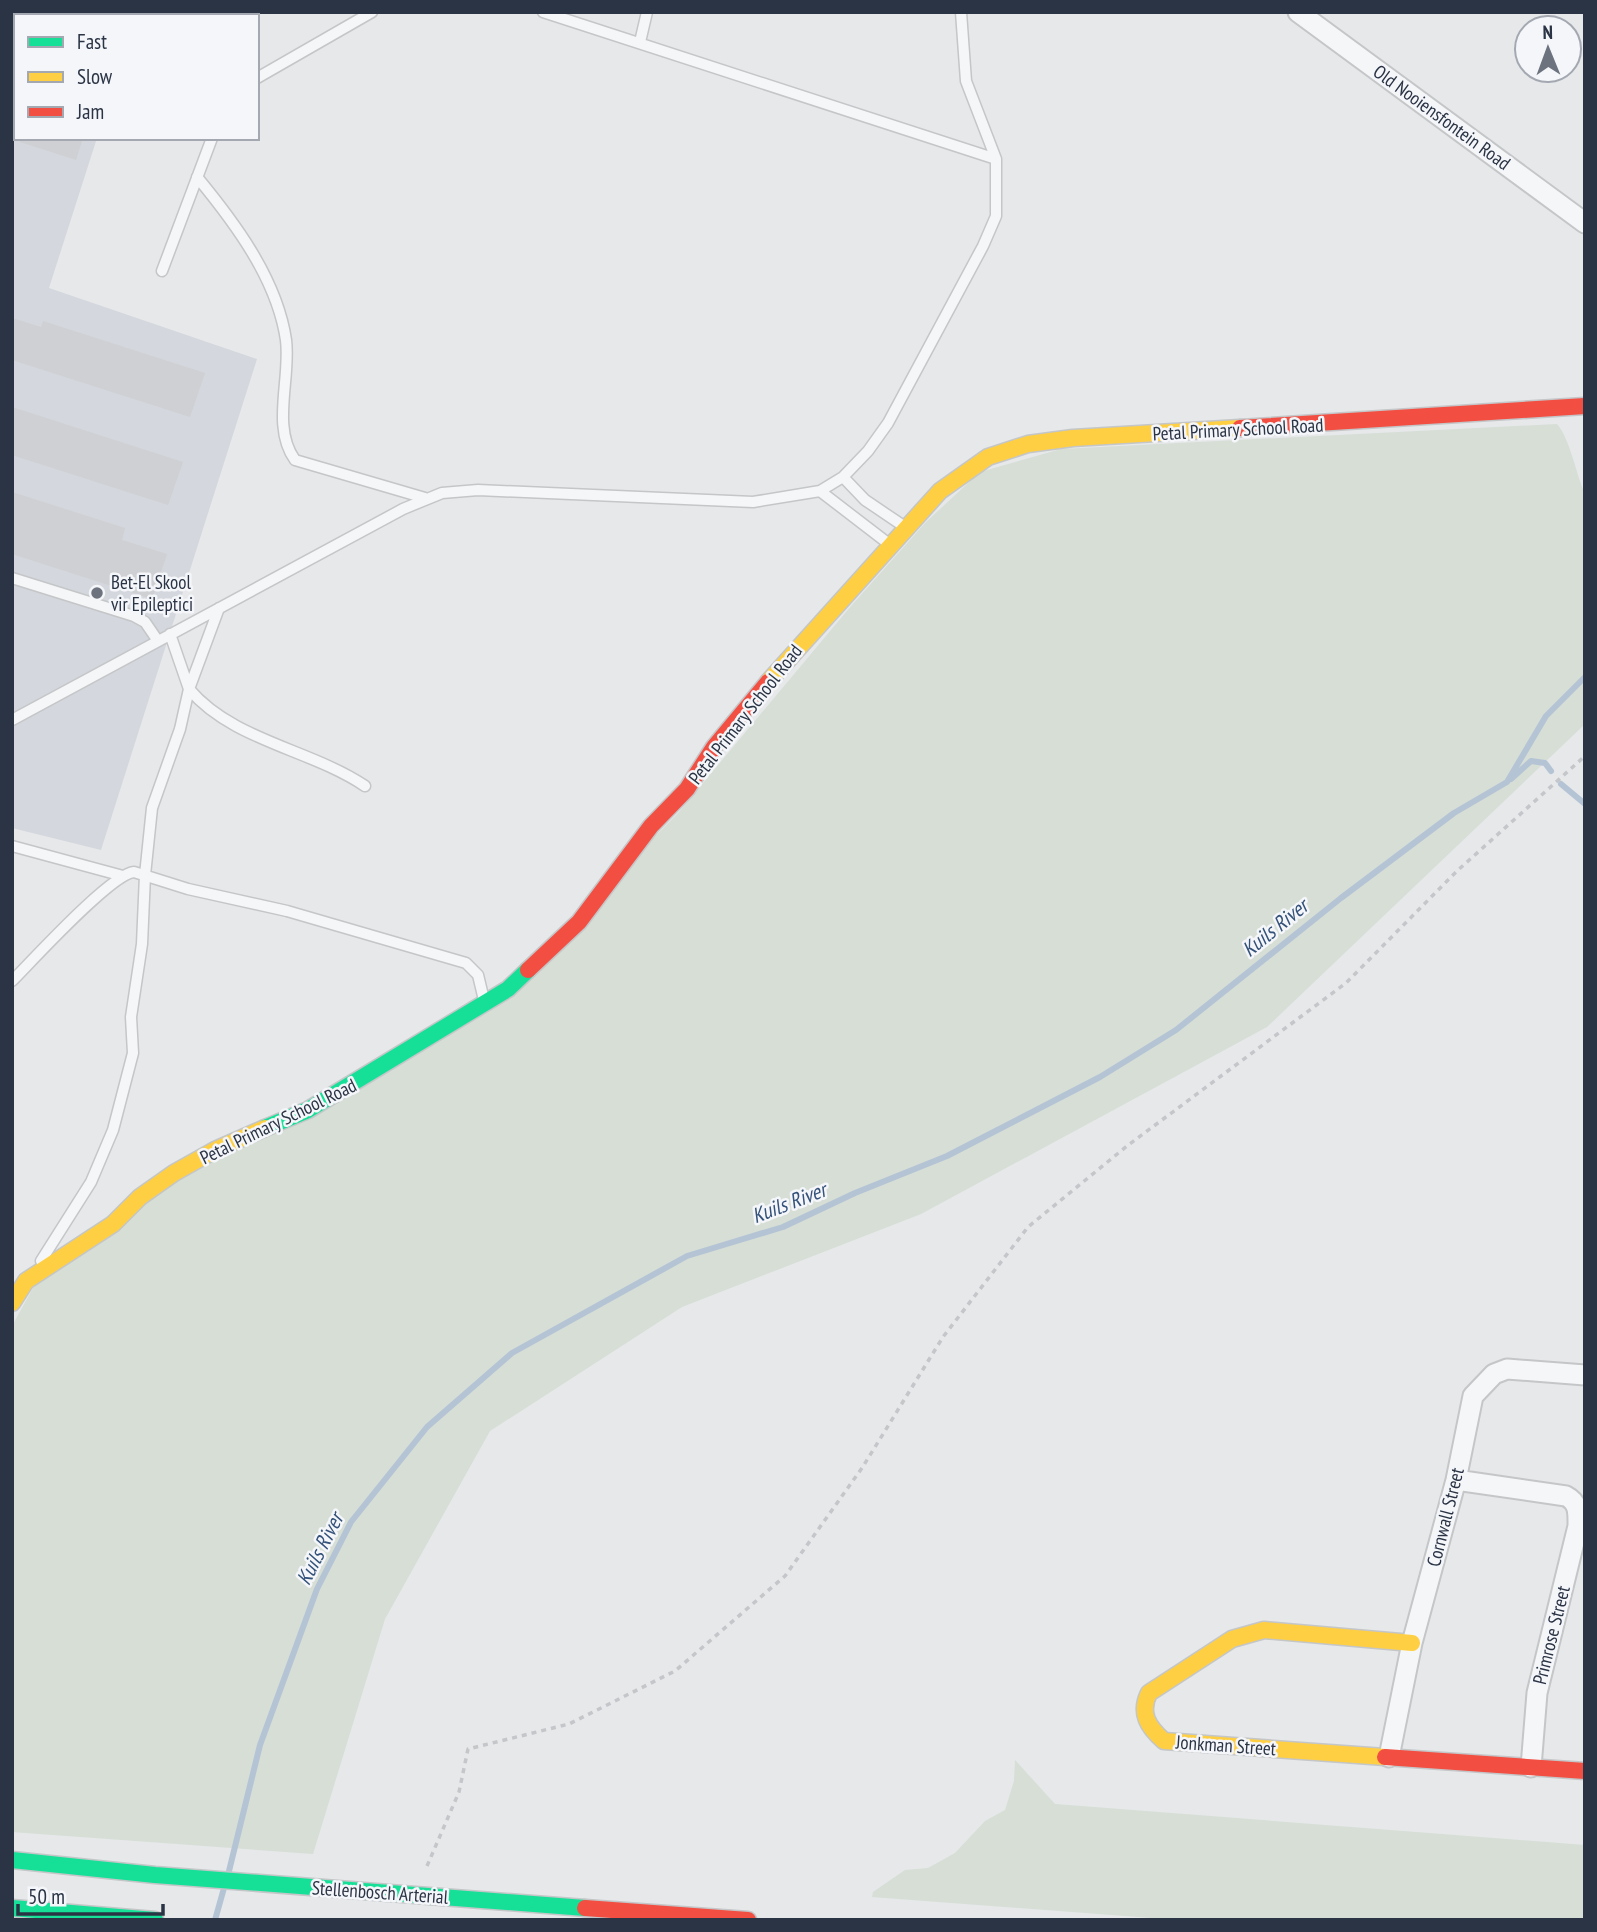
<svg xmlns="http://www.w3.org/2000/svg" width="1597" height="1932" font-family="'PT Sans Narrow',sans-serif">
  <style>
    .built { fill: #d4d7dd }
    .green { fill: #d6ded6 }
    .lines { fill: none; stroke-linecap: round; stroke-linejoin: round }
    .stream { stroke: #b4c4d5; stroke-width: 6 }
    .building { fill: #ced0d3 }
    .lane-casing { stroke: #c4c6c8; stroke-width: 13 }
    .street-casing { stroke: #c4c6c8; stroke-width: 23 }
    .fast-casing { stroke: #c4c6c8; stroke-width: 19 }
    .slow-casing { stroke: #c4c6c8; stroke-width: 19 }
    .jam-casing { stroke: #c4c6c8; stroke-width: 19 }
    .path { stroke: #c5c6ca; stroke-width: 3.5; stroke-dasharray: 5 5; stroke-linecap: butt }
    .lane { stroke: #f5f6f7; stroke-width: 10 }
    .street { stroke: #f5f6f7; stroke-width: 19 }
    .fast { stroke: #16e098; stroke-width: 16 }
    .slow { stroke: #ffcf43; stroke-width: 16 }
    .jam { stroke: #f24e42; stroke-width: 16 }
    .poi-dot { fill: #6c737f; stroke: #f4f6f9; stroke-width: 2.5 }
    .labels { text-anchor: middle; stroke-width: 5; stroke-linejoin: round; paint-order: stroke }
    .street-label { font-size: 19px; fill: #2b3445; stroke: #f4f6f9 }
    .poi-label { font-size: 19px; fill: #2b3445; stroke: #f4f6f9; text-anchor: start }
    .water-label { font-size: 21px; font-style: italic; fill: #34527a; stroke: #f4f6f9 }
  </style>
  <rect width="100%" height="100%" fill="#e6e8ea"/>
  <path class="built" d="M12,12H137L136,16H16V138H97L49,288L257,359L101,850L12,828Z"/>
  <path class="green" d="M1557,424C1570,439 1576,474 1585,494V724L1267,1027L921,1214L682,1307L490,1431L385,1619L313,1854L12,1832V1326L33,1288L151,1196L485,1009L678,813L851,606L926,522L980,472L1061,449Z
    M1015,1760L1055,1804L1585,1845V1920H1178L872,1897L873,1892L905,1870L928,1868L955,1853L985,1821L1005,1810L1014,1781Z"/>
  <g class="lines">
    <path class="stream" d="M1511,779L1531,761L1545,763L1551,771
      M1561,784L1585,804
      M229,1871L260,1745L317,1589L351,1522L427,1427L512,1353L687,1256L783,1227L855,1193L947,1156L1100,1077L1176,1030L1341,898L1454,813L1507,782L1546,716L1585,677
      M215,1920L224,1888"/>
  </g>
  <path class="building" d="M20,138H83L76,160L20,142Z
    M12,318L41,327L43,321L205,373L190,417L12,360Z
    M12,407L183,462L168,505L12,455Z
    M12,492L125,528L122,540L167,554L152,599L12,554Z"/>
  <g class="lines">
    <g class="lane-casing">
      <path id="lane" d="M543,12L996,159
        M640,42L647,12
        M257,78L372,12
        M197,177C235,223 277,279 286,340C291,378 271,427 295,460L425,498
        M162,271L212,138
        M843,477L865,500L905,527
        M820,491L889,544
        M12,578L134,616L145,622L158,641
        M219,608L189,689C233,741 310,749 365,786
        M12,720L403,509L442,493L478,490L753,502L820,491L843,477L868,451L888,423L983,246L996,216V159L966,81L961,12
        M12,846L123,876
        M12,981C32,961 111,874 134,872L188,889L287,911L466,963L478,975L484,1000
        M41,1261L91,1182L113,1130L133,1053L131,1017L142,944L145,875L152,808L180,729L189,689L170,634"/>
    </g>
    <g class="street-casing">
      <path id="street" d="M1298,12L1585,223
        M1456,1480L1566,1496C1579,1503 1578,1512 1578,1526L1537,1693L1531,1767
        M1389,1757L1412,1643L1456,1480L1473,1396L1494,1374L1507,1369L1585,1375"/>
    </g>
    <g class="fast-casing">
      <path id="fast" d="M265,1128L308,1110L508,989L528,970
        M12,1860L155,1875L585,1908
        M12,1908L155,1920"/>
    </g>
    <g class="slow-casing">
      <path id="slow" d="M768,682L940,491L988,457L1028,444L1073,438L1240,428
        M12,1303L26,1281L113,1224L140,1197L174,1173L215,1150L265,1128
        M1385,1757L1164,1741C1148,1727 1139,1713 1149,1693L1232,1639L1264,1630L1412,1643"/>
    </g>
    <g class="jam-casing">
      <path id="jam" d="M1240,428L1585,406
        M528,970L579,922L651,826L687,789L714,747L768,682
        M1385,1757L1585,1771
        M585,1908L748,1920"/>
    </g>
    <path class="path" d="M427,1866L459,1792L468,1749L569,1724L675,1671L785,1576L862,1468L943,1337L1028,1227L1127,1146L1346,983L1457,871L1585,756"/>
    <use href="#lane" class="lane"/>
    <use href="#street" class="street"/>
    <use href="#fast" class="fast"/>
    <use href="#slow" class="slow"/>
    <use href="#jam" class="jam"/>
  </g>
  <circle class="poi-dot" cx="97" cy="593" r="7"/>
  <g class="labels">
    <g class="street-label">
      <text transform="translate(1442 117) rotate(36)" y="7">Old Nooiensfontein Road</text>
      <text transform="translate(1238 429) rotate(-3)" y="7">Petal Primary School Road</text>
      <text transform="translate(745 714) rotate(-52)" y="7">Petal Primary School Road</text>
      <text transform="translate(278 1121) rotate(-26)" y="7">Petal Primary School Road</text>
      <text transform="translate(1445 1517) rotate(-76)" y="7">Cornwall Street</text>
      <text transform="translate(1551 1635) rotate(-76)" y="7">Primrose Street</text>
      <text transform="translate(1226 1745) rotate(4)" y="7">Jonkman Street</text>
      <text transform="translate(380 1892) rotate(4)" y="7">Stellenbosch Arterial</text>
    </g>
    <g class="poi-label">
      <text x="111" y="589">Bet-El Skool<tspan x="111" dy="22">vir Epileptici</tspan></text>
    </g>
    <g class="water-label">
      <text transform="translate(1275 928) rotate(-39)" y="7">Kuils River</text>
      <text transform="translate(789 1203) rotate(-21)" y="7">Kuils River</text>
      <text transform="translate(320 1549) rotate(-63)" y="7">Kuils River</text>
    </g>
  </g>
  <rect width="1597" height="1932" fill="none" stroke="#2b3445" stroke-width="28"/>
  <rect x="14" y="14" width="245" height="126" fill="#f4f6f9" stroke="#a4a8b1" stroke-width="2"/>
  <rect x="28" y="37" width="35" height="10" fill="#16e098" stroke="#a4a8b1" stroke-width="2"/>
  <text x="77" y="49" font-size="21" fill="#2b3445">Fast</text>
  <rect x="28" y="72" width="35" height="10" fill="#ffcf43" stroke="#a4a8b1" stroke-width="2"/>
  <text x="77" y="84" font-size="21" fill="#2b3445">Slow</text>
  <rect x="28" y="107" width="35" height="10" fill="#f24e42" stroke="#a4a8b1" stroke-width="2"/>
  <text x="77" y="119" font-size="21" fill="#2b3445">Jam</text>
  <g transform="translate(1548 49) rotate(359)"><circle r="33" fill="#f4f6f9" stroke="#a4a8b1" stroke-width="2"/>
  <path d="M0-5L12 26L0 18L-12 26Z" fill="#6c737f"/>
  <text y="-10" font-size="19" font-weight="bold" text-anchor="middle" fill="#2b3445">N</text>
  </g>
  <path d="M18 1904v10h145v-10" fill="none" stroke="#2b3445" stroke-width="3.5"/>
  <text x="28" y="1904" font-size="21" fill="#2b3445" stroke="#f4f6f9" stroke-width="5" paint-order="stroke">50 m</text>
</svg>
